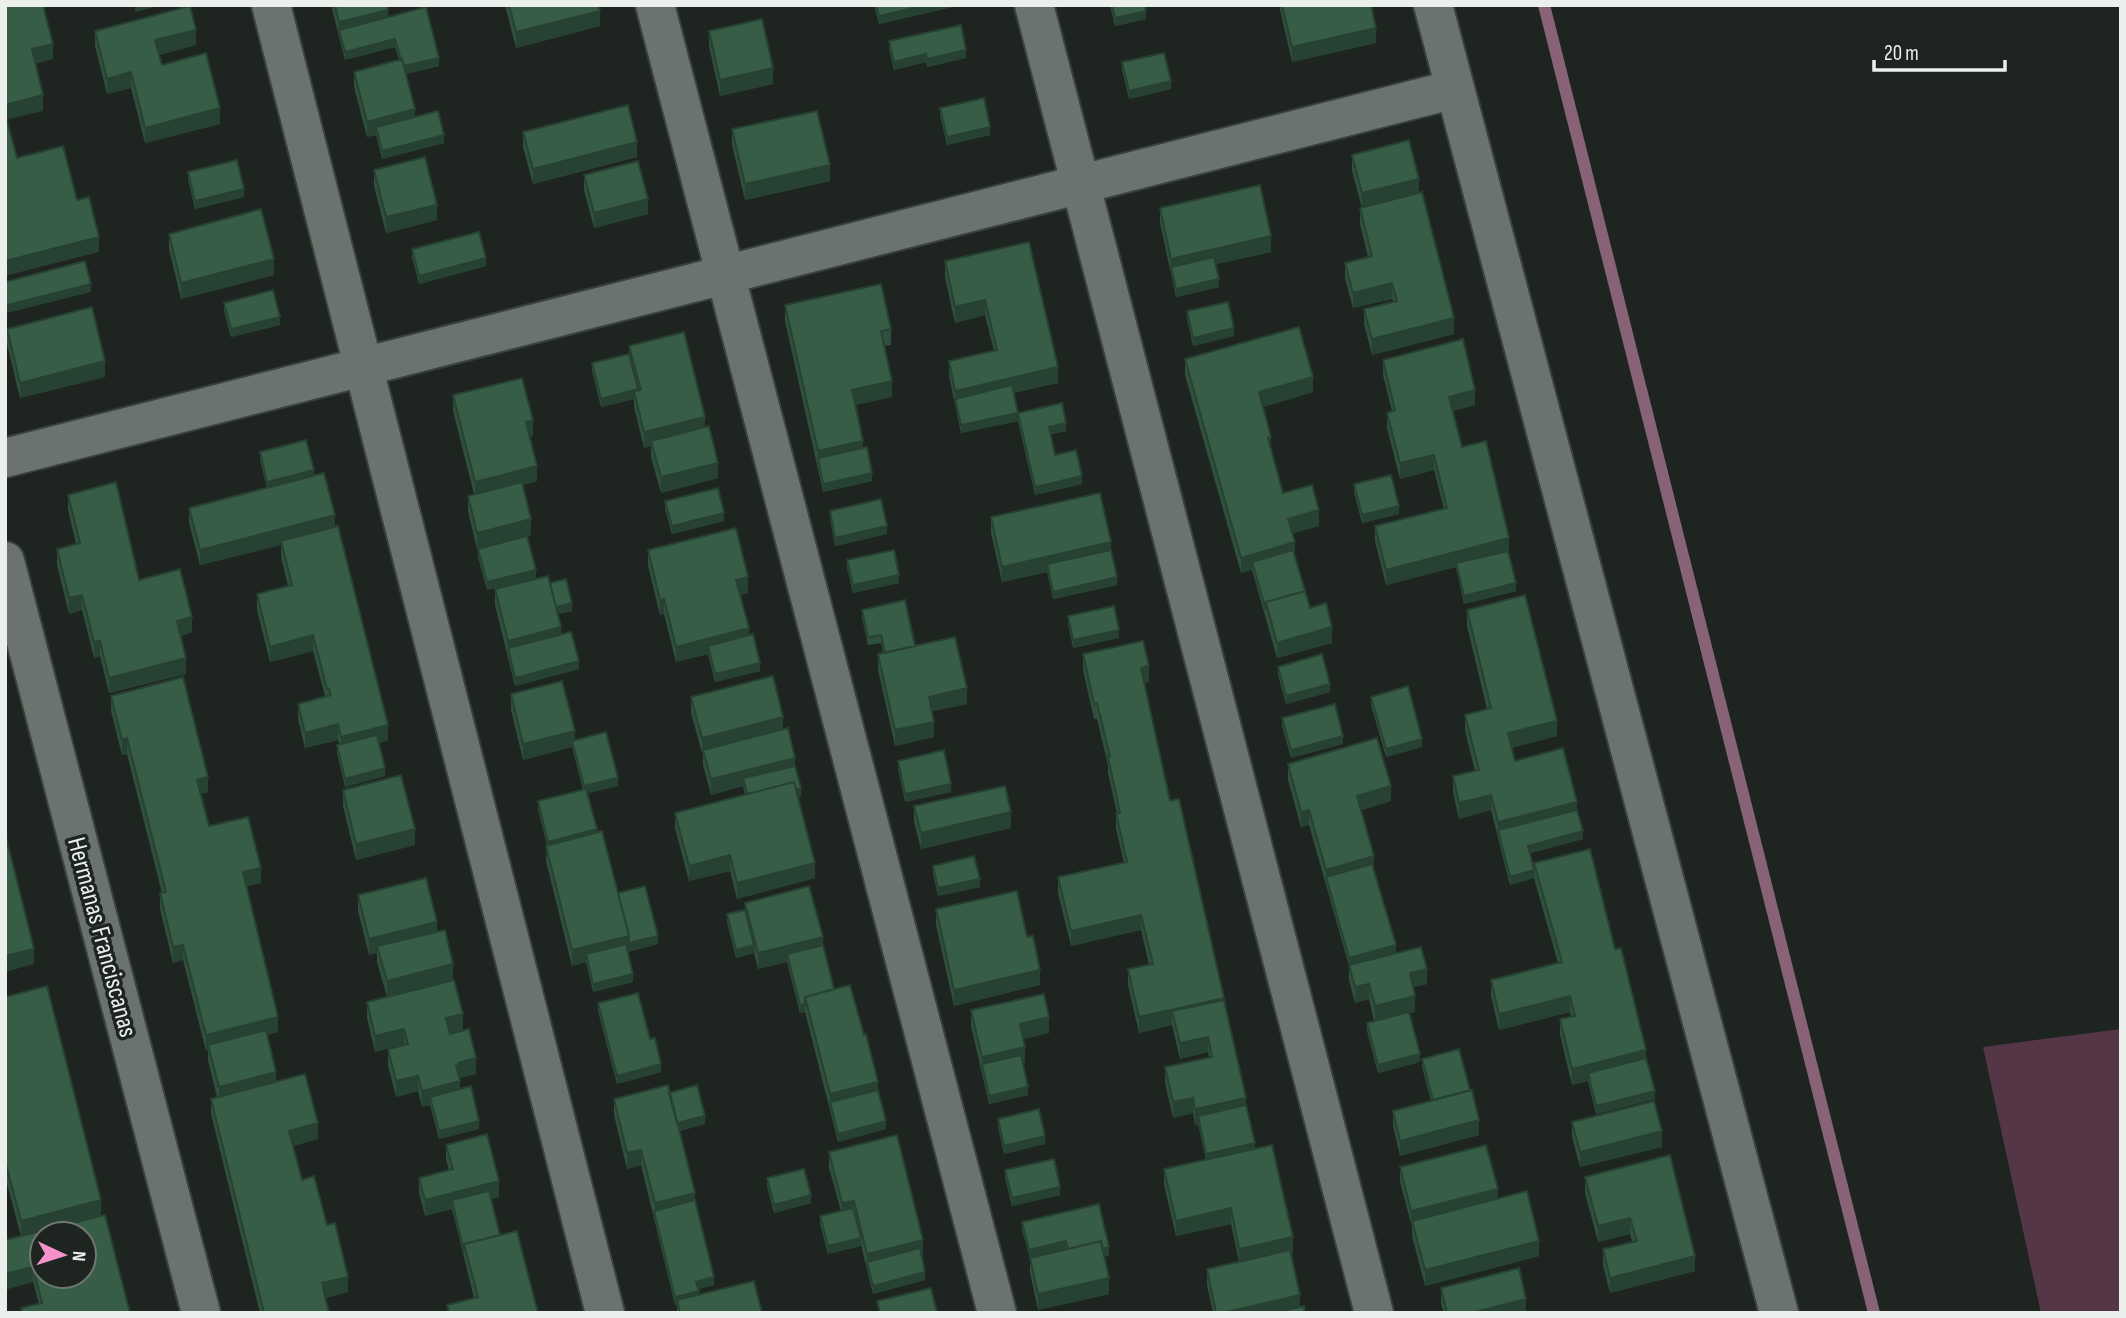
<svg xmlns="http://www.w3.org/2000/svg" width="2126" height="1318" font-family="'Sofia Sans Condensed',sans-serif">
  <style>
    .green { fill: #553647 }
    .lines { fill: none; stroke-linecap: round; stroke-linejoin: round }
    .stream { stroke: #886277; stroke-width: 12 }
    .street-casing { stroke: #3a403c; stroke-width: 42 }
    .street { stroke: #6b736e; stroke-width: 38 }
    .wall { fill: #30503d }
    .shaded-wall { fill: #274132 }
    .building { fill: #385d47; stroke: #274132; stroke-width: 2; fill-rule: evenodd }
    .labels { text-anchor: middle; stroke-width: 7; stroke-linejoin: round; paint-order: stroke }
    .street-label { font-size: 26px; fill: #ecf0ed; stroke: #1e2520 }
  </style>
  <rect width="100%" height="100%" fill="#1e2520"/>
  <path class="green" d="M2121,1029V1313H2041L1983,1047Z"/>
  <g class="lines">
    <path class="stream" d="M1544,5L1874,1313"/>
    <g class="street-casing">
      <path id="street" d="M271,5L605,1313
        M655,5L997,1313
        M1034,5L1374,1313
        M1433,5L1779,1313
        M5,458L1455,89
        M5,561L201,1313"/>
    </g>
    <use href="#street" class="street"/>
  </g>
  <path class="wall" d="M331,5H387L388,17L439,66L406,74L415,116L444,143L382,159L376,135L367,137L354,87V72L399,60L395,47L345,60Z
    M505,5H598L600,26L516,48Z
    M874,5H952V7L879,24Z
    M1110,5H1145L1146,19L1115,26Z
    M1280,5H1371L1376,43L1292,62L1280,10Z
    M95,31L196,45L159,55L162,65L220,124L145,143L131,88L107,94L95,46Z
    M709,31L773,84L720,96L709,46Z
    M889,41L966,58L927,67L926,62L894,70L889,49Z
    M1122,62L1171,89L1129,99L1122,70Z
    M940,108L990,135L947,145L940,116Z
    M732,129L830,181L745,200L732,145Z
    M523,132L637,157L533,184L523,147Z
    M1352,155L1419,193L1454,334L1372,355L1364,324V309L1393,301L1392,299L1353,308L1345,278V263L1368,257L1360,224V208H1362L1352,171Z
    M374,170L437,220L386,233L374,186Z
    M188,172L244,197L195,209L188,180Z
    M584,175L648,214L594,228L584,190Z
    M1160,208L1271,252L1216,264L1219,287L1176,297L1160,223Z
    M169,234L274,275L181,299L169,249Z
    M1029,242L1058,383L1014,393L1018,413L1066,431L1051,434L1055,455L1082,484L1035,495L1018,421L961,433L949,376V361L994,351L985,315L955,323L945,277V261Z
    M412,249L486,266L419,284L412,257Z
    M224,303L280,325L231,337L224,311Z
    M785,305L891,329V345L884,346L892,397L855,405L863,448L872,481L823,492L785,321Z
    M1187,311L1234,336L1193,346L1187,319Z
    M7,329L105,377L20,398L7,344Z
    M629,346L705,427L718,478L661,493L651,457V446L644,448L634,407V399L601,407L592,371V363L629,354Z
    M1185,359L1313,392L1263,407L1271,452L1283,493L1319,526L1292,533L1295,555L1310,608L1332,643L1277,658L1252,570L1241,573L1185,375Z
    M1383,360L1475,405L1453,411L1462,447L1509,554L1516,591L1464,604L1456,567L1386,585L1375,541V526L1444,509L1434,470L1400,479L1387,428V413L1392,411L1383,375Z
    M453,395L533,436L530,437L537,481L523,485L531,535L477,549L468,511V496L474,494L453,411Z
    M260,452L314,476L335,527L388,740L379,743L385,776L345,787L337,753V745H340L338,740L305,748L298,719V704L325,696L313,651L270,662L257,610V594L288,586L281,557V545L200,565L189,523V508L267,488L260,460Z
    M1354,484L1399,514L1362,523L1354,492Z
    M68,495L139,580L192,632L181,636L186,674L109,693L100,656L94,658L82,610L69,614L57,565V549L76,544L68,510Z
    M665,501L724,521L672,534L665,509Z
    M830,511L887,534L835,546L830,519Z
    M991,517L1117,585L1053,599L1047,572L1002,582L991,533Z
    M478,549L536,578L487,590L478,557Z
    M648,550L748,593L740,595L749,635L760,671L715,682L708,654L676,662L664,614L660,615L648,566Z
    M847,560L899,583L853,593L847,568Z
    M550,583L572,611L558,614L561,635L579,669L515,686L495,605V589Z
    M862,610L915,646L967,704L932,711L934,737L895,746L878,670V654L883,653L881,643L868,645L862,618Z
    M1467,610L1557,736L1511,748L1515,761L1577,810L1583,839L1530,853L1534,870V863L1615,949L1646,1058L1655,1099L1596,1114L1588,1081L1572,1085L1560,1035V1019L1571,1017L1570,1012L1499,1030L1491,996V980L1558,963L1534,878L1510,885L1491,810L1459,819L1453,792V776L1475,771L1465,731V715L1487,709L1467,626Z
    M1068,616L1119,638L1073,648L1068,624Z
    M1083,654L1149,682L1144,683L1170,801L1224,1000L1255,1149L1293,1253H1291L1300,1306L1305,1313H1213L1207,1285V1269L1239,1262L1231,1224L1176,1236L1164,1185V1169L1206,1160L1198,1124L1195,1125L1193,1113L1173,1118L1165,1083V1067L1209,1057L1208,1052L1180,1059L1172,1025L1139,1033L1128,985V969L1149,965L1141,930L1071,946L1058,893V877L1124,863L1116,829V813H1117L1108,773V765L1097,719H1094L1083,670Z
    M1278,667L1330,692L1286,704L1278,675Z
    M511,694L575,740L618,786L588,793L597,832L618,893L658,944L628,952L633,982L593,992L586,962L572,966L546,861L547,845L538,809V801L583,790L572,747L523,760L511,710Z
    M111,696L208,792L200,794L209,826L261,883L247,886L278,1032L267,1035L276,1081L318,1139L293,1146L302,1180L327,1225L348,1292L326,1298L329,1313H260L211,1114V1099L217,1097L208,1060V1051H206L183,960L173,963L160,909V893H162L127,754L122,755L111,711Z
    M691,697L783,729L795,766L801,796L798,797L815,878L737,899L730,871L689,881L675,828V813L745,795L743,786L711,795L703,765V753H702L691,713Z
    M1371,697L1422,747L1386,757L1371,705Z
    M1282,718L1343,744L1291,758L1282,726Z
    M898,761L951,792L905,802L898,769Z
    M1288,764L1391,801L1361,810L1374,870L1396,953L1427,984L1413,987L1415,1012L1409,1013L1420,1062L1378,1073L1367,1031V1023L1374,1021L1369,999L1355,1003L1349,980V966L1309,825L1301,827L1288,780Z
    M343,790L415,845L356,860L343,806Z
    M914,806L1011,828L921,849L914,822Z
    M933,866L980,887L938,896L933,874Z
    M358,895L453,980L387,997L377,962V953L369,955L358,911Z
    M745,903L823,945L834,989L878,1090L886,1129L838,1142L805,1012L800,1013L787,962L758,969L754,953L736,958L727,922V914L745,910Z
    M936,909L1027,937L1040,985L954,1006L936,925Z
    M5,997L101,1215L130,1313H21V1308L39,1304L5,1176Z
    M367,1002L463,1030L450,1033L476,1074L459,1078L460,1089L479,1129L439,1139L430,1105L422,1107L418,1091L396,1097L388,1065V1049L404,1044L375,1052L367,1018Z
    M598,1003L650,1039L661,1072L617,1084L598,1011Z
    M971,1010L1049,1033L1023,1039L1025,1063H1023L1028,1095L989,1104L971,1026Z
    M1422,1059L1470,1090L1479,1135L1400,1156L1393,1126V1111L1431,1101L1422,1067Z
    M669,1093L705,1124L679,1131L714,1285L698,1289L699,1295L762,1313H677V1305H675L641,1165L627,1169L614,1115V1099Z
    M998,1119L1045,1144L1004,1154L998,1127Z
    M1572,1122L1662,1147L1580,1167L1572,1137Z
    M446,1145L499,1197L491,1199L500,1235L538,1313H447V1305L474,1298L452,1209L425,1216L419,1193V1178L449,1170L446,1160Z
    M829,1152L923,1255L921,1256L925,1280L873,1294L861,1245V1246L828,1254L820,1224V1216L841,1211L829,1168Z
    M1400,1167L1498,1199L1539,1256L1425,1286L1412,1236V1227L1400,1182Z
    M1005,1170L1060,1195L1012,1206L1005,1178Z
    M1585,1177L1695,1271L1610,1293L1603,1265V1249L1632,1242L1630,1234L1598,1242L1585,1193Z
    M767,1178L811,1203L774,1213L767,1186Z
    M1022,1222L1109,1255L1104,1256L1109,1294L1038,1310L1030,1273V1258L1022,1230Z
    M1441,1288L1526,1313H1444L1441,1304Z"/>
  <path class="shaded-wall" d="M135,5H163L135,12Z
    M925,5H952V7L879,24V16Z
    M388,10V25L339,30V22Z
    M600,11V26L516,48V32Z
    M1146,11V19L1115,26V18Z
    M1376,28V43L1292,62V47Z
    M196,30V45L155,56V40Z
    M395,39V47L345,60V52Z
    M53,44V59L32,65V49Z
    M966,50V58L927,67V59Z
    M926,54V62L894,70V62Z
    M439,58V66L402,75V67Z
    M773,68V84L720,96V80Z
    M131,72V88L107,94V79Z
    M1171,81V89L1129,99V91Z
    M43,95V111L5,120V105Z
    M220,108V124L145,143V128Z
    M415,109V125L376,127V135L367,137V122Z
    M990,127V135L947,145V137Z
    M444,135V143L382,159V151Z
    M637,142V157L533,184V169Z
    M830,165V181L745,200V184Z
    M1419,179V194L1362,209V193Z
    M244,189V197L195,209V201Z
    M648,199V214L594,228V213Z
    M437,205V220L386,233V217Z
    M1271,236V252L1172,274L1171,267V275V259Z
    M99,237V252L5,276V261Z
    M486,258V266L419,284V276Z
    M274,259V275L181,299V283Z
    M1219,279V287L1176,297V289Z
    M1392,283V299L1353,308V293Z
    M91,284V292L7,313V305Z
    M985,300V315L955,323V307Z
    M280,317V325L231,337V329Z
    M1454,318V334L1372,355V339Z
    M1234,328V336L1193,346V338Z
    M105,361V377L20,398V383Z
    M1058,367V383L957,406L955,399V406V391Z
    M1313,377V392L1259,408V392Z
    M892,381V397L852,406V390Z
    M638,389L634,391V399L601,407V399Z
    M1475,390V405L1449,412V397Z
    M1018,413V421L961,433V425Z
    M705,417V432L651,441V446L644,448V432Z
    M533,420V436L526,437V422Z
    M1066,423V431L1049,435V427Z
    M1271,437V453L1268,438Z
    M863,441V456L818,458V451Z
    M1434,455V470L1400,479V463Z
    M718,463V478L661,493V477Z
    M537,466V481L475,497V482Z
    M314,470V478L267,490V482Z
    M872,473V481L823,492V484Z
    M1082,476V484L1035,495V487Z
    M1399,506V514L1362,523V515Z
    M1319,510V526L1288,535V519Z
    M724,513V521L672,534V526Z
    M335,515V531L281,541V545L200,565V550Z
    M531,519V535L477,549V533Z
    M887,526V534L835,546V538Z
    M1509,538V554L1456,563V567L1386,585V570Z
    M1111,542V558L1047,564V572L1002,582V567Z
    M1295,542V557L1252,562V570L1241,573V558Z
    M536,570V578L487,590V582Z
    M899,575V583L853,593V585Z
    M748,577V593L736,596V580Z
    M1117,577V585L1053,599V592Z
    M1516,583V591L1464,604V596Z
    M82,595V610L69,614V598Z
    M664,599V614L660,615V600Z
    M572,603V611L554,615V607Z
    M192,617V632L177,637V621Z
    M561,627V642L508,649V641Z
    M1332,627V643L1277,658V643Z
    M749,628V643L708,646V654L676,662V647Z
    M1119,630V638L1073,648V640Z
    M313,635V651L270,662V647Z
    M100,641V656L94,658V642Z
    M186,658V674L109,693V678Z
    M579,661V669L515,686V678Z
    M760,663V671L715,682V674Z
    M1149,666V682L1141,684V668Z
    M1330,684V692L1286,704V696Z
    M967,688V704L929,712V697Z
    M783,717V733L703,750V753H702V738Z
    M1557,721V736L1508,749V733Z
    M934,722V737L895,746V730Z
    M338,724V740L305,748V733Z
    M388,725V740L341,752V737Z
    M575,731V746L572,741V747L523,760V744Z
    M1343,736V744L1291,758V750Z
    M127,738V754L122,755V740Z
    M1422,739V747L1386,757V749Z
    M795,758V774L743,778V786L711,795V779Z
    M385,768V776L345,787V779Z
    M208,777V792L197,795V780Z
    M618,778V786L584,794V786Z
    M951,784V792L905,802V794Z
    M1391,786V801L1357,812V796Z
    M801,788V796L749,809V801Z
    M1491,795V810L1459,819V803Z
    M1577,802V818L1498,830V822Z
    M1309,810V825L1301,827V812Z
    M1011,812V828L921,849V833Z
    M415,829V845L356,860V844Z
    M597,829V837L548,850V842Z
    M1583,831V839L1528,854V846Z
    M730,855V871L689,881V866Z
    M1374,856V872L1326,877V870Z
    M815,863V878L737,899V883Z
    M261,868V883L243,887V872Z
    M1534,870V878L1510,885V877Z
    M980,879V887L938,896V888Z
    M1141,915V930L1071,946V931Z
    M437,922V937L377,946V953L369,955V939Z
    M629,936V951L588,962L586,954V962L572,966V950Z
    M658,936V944L629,951V943Z
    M823,937V952L787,954V962L758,969V953Z
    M183,945V960L173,963V947Z
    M754,945V953L736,958V950Z
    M1396,945V953L1349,966V958Z
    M34,949V964L5,972V956Z
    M453,964V980L387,997V981Z
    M1427,969V984L1410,988V973Z
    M1040,970V985L954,1006V990Z
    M633,974V982L593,992V984Z
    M1369,984V999L1355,1003V987Z
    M1415,996V1012L1375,1022V1006Z
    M1570,996V1012L1499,1030V1014Z
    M1224,998V1013L1172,1011V1025L1139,1033V1017Z
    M805,1004V1012L800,1013V1005Z
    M463,1014V1030L446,1034V1018Z
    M278,1017V1032L209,1050L208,1045V1051H206V1035Z
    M1049,1017V1033L1020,1040V1024Z
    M404,1029V1044L375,1052V1036Z
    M1208,1037V1052L1180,1059V1043Z
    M1025,1047V1063L984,1072L982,1057Z
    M1646,1050V1066L1588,1073V1081L1572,1085V1069Z
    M1420,1054V1062L1378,1073V1065Z
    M476,1058V1074L458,1078L456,1066L458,1063Z
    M661,1064V1072L617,1084V1076Z
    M276,1072V1088L219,1102V1087Z
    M418,1076V1091L396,1097V1081Z
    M460,1081V1097H430V1105L422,1107V1091Z
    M878,1082V1098L830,1102V1094Z
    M1028,1087V1095L989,1104V1096Z
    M1655,1091V1099L1596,1114V1106Z
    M1193,1098V1113L1173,1118V1102Z
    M1246,1098V1113L1198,1116V1124L1195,1125V1109Z
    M705,1116V1124L676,1132V1124Z
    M1479,1120V1135L1400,1156V1141Z
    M479,1121V1129L439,1139V1131Z
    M886,1121V1129L838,1142V1134Z
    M318,1123V1139L289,1147V1131Z
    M1662,1131V1147L1580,1167V1152Z
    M1045,1136V1144L1004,1154V1146Z
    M1255,1143V1151L1206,1162V1154Z
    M641,1150V1165L627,1169V1153Z
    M499,1181V1197L454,1208L452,1200V1209L425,1216V1200Z
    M1060,1187V1195L1012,1206V1198Z
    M1498,1189V1205L1412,1221L1411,1227V1211Z
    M695,1193V1208L655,1219V1203Z
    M811,1195V1203L774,1213V1205Z
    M101,1200V1215L21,1236V1221Z
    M854,1201V1216L842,1219V1203Z
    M1231,1208V1224L1176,1236V1221Z
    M1630,1218V1234L1598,1242V1226Z
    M1293,1237V1253L1239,1265V1249Z
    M861,1238V1246L828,1254V1246Z
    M923,1240V1255L869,1269L867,1262V1270V1254Z
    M1066,1241V1249L1029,1258V1250Z
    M1539,1241V1256L1425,1286V1270Z
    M1109,1247V1255L1069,1264V1256Z
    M1695,1256V1271L1610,1293V1278Z
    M33,1267V1282L5,1290V1274Z
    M925,1272V1280L873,1294V1286Z
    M348,1277V1292L322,1299V1283Z
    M714,1277V1285L696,1290V1282Z
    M1109,1278V1294L1038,1310V1294Z
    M699,1291V1299L677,1300V1305H675V1297Z
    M1300,1295V1310L1290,1313H1222Z
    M1526,1299V1313H1471Z"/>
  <path class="building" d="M5,5H43L53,44L32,49L43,95L5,105Z
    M335,5H387L388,10L339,22Z
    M509,5H598L600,11L516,32Z
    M876,5H925L879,16Z
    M1112,5H1145L1146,11L1115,18Z
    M1282,5H1371L1376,28L1292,47Z
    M190,6L196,30L155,40L162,65L206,53L220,108L145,128L131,72L107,79L95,31Z
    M426,7L439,58L404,66L402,59L401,60L395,39L345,52L339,30Z
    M762,19L773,68L720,80L709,31Z
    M961,25L966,50L927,59L926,54L894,62L889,41Z
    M1164,53L1171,81L1129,91L1122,62Z
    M402,59L415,109L367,122L354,72Z
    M984,98L990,127L947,137L940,108Z
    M628,105L637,142L533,169L523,132Z
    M438,111L444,135L382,151L376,127Z
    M817,111L830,165L745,184L732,129Z
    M5,113L17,158L63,146L77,200L89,197L99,237L5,261Z
    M1409,140L1419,179L1362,193L1352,155Z
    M425,157L437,205L386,217L374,170Z
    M237,160L244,189L195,201L188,172Z
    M638,161L648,199L594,213L584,175Z
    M1260,185L1271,236L1171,259L1160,208Z
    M1422,192L1454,318L1372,339L1364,309L1397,301L1392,283L1353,293L1345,263L1372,256L1360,208Z
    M261,209L274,259L181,283L169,234Z
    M479,232L486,258L419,276L412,249Z
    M1029,242L1058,367L955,391L949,361L997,350L985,300L955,307L945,261Z
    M1214,257L1219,279L1176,289L1171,267Z
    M85,261L91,284L7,305L5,299V282Z
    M881,284L891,329L881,331L892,381L852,390L863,441L818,451L785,305Z
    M273,290L280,317L231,329L224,303Z
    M1228,302L1234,328L1193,338L1187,311Z
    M92,307L105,361L20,383L7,329Z
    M1299,327L1313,377L1259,392L1271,437L1268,438L1283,493L1312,485L1319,510L1288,519L1295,542L1241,558L1185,359Z
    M684,332L705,417L644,432L634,391L641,390L629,346Z
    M1463,339L1475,390L1449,397L1462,447L1486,441L1509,538L1386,570L1375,526L1447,508L1434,455L1400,463L1387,413L1395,410L1383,360Z
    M629,354L638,389L601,399L592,363Z
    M522,378L533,420L526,422L537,466L475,482L453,395Z
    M1012,385L1018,413L961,425L955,399Z
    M1062,403L1066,423L1049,427L1055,455L1076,450L1082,476L1035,487L1018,413Z
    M709,426L718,463L661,477L651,441Z
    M306,440L314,470L267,482L260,452Z
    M867,447L872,473L823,484L818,458Z
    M324,473L335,515L200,550L189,508Z
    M1391,475L1399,506L1362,515L1354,484Z
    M116,482L139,580L180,569L192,617L177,621L186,658L109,678L100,641L94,642L82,595L69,598L57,549L80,543L68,495Z
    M522,482L531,519L477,533L468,496Z
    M718,488L724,513L672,526L665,501Z
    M1100,493L1111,542L1002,567L991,517Z
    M881,499L887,526L835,538L830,511Z
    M338,526L388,725L341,737L338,724L305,733L298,704L331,695L329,689H327L313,635L270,647L257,594L292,585L281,541Z
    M736,528L748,577L736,580L749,628L676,647L664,599L660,600L648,550Z
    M527,536L536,570L487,582L478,549Z
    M894,550L899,575L853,585L847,560Z
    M1111,550L1117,577L1053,592L1047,564Z
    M1293,550L1305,591L1266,602V610L1252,562Z
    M1508,551L1516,583L1464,596L1456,563Z
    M548,576L561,627L508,641L495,589Z
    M566,579L572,603L556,607L550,583Z
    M1305,591L1310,608L1326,603L1332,627L1277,643L1266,602Z
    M1525,595L1557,721L1508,733L1515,761L1563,748L1577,802L1498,822L1491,795L1459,803L1453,776L1479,770L1465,715L1491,708L1467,610Z
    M905,600L915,646L885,653L881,635L868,637L862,610Z
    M1114,606L1119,630L1073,640L1068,616Z
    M571,632L579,661L515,678L508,648Z
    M753,634L760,663L715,674L708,646Z
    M955,637L967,688L929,697L934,722L895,730L878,654Z
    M1143,641L1149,666L1141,668L1170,801L1179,799L1224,998L1139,1017L1128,969L1153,964L1141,915L1071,931L1058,877L1127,862L1116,813H1120L1108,757L1110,756L1097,703L1094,704L1083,654Z
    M1322,654L1330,684L1286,696L1278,667Z
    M773,676L783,717L702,738L691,697Z
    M183,677L208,777L197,780L209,826L248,817L261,868L243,872L278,1017L206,1035L183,945L173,947L160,893L166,892L127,738L122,740L111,696Z
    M562,681L575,731L523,744L511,694Z
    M1408,686L1422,739L1386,749L1371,697Z
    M1335,704L1343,736L1291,750L1282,718Z
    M788,728L795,758L711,779L703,750Z
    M606,732L618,778L584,786L572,741Z
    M377,735L385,768L345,779L337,745Z
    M1377,738L1391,786L1357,796L1374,856L1326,870L1309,810L1301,812L1288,764Z
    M944,750L951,784L905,794L898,761Z
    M795,766L801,788L796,789L794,782L747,794L743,778Z
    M401,775L415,829L356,844L343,790Z
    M794,782L815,863L737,883L730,855L689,866L675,813Z
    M1005,786L1011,812L921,833L914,806Z
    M586,789L597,829L548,842L538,801Z
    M1577,810L1583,831L1528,846L1534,870L1510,877L1498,830Z
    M602,831L629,936L572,950L546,846Z
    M5,833L34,949L5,956Z
    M1590,849L1615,949L1621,948L1646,1050L1572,1069L1560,1019L1575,1016L1570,996L1499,1014L1491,980L1562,962L1534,863Z
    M974,856L980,879L938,888L933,866Z
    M1372,864L1396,945L1349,958L1326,877Z
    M426,878L437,922L369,939L358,895Z
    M645,886L658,936L629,943V936L618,893Z
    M809,886L823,937L758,953L745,903Z
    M1017,891L1027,937L1033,936L1040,970L954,990L936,909Z
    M745,910L754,945L736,950L727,914Z
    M445,930L453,964L387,981L377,946Z
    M626,944L633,974L593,984L586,954Z
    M823,945L834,989L805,997V1004L800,1005L787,954Z
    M1421,947L1427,969L1410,973L1415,996L1375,1006L1369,984L1355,987L1349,965Z
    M454,980L463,1014L446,1018L450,1034L469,1029L476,1058L458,1063V1066H456L460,1081L422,1091L418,1076L396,1081L388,1049L408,1044L404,1029L375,1036L367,1002Z
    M850,985L864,1035L866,1034L878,1082L830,1094L805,997Z
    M47,986L101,1200L21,1221L5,1161V997Z
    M638,993L650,1039L655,1038L661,1064L617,1076L598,1003Z
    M1044,994L1049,1017L1020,1024L1025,1047L982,1057L971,1010Z
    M1224,1000L1246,1098L1195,1109L1193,1098L1173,1102L1165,1067L1212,1057L1208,1037L1180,1043L1172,1011Z
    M1409,1012L1420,1054L1378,1065L1367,1023Z
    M266,1030L276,1072L219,1087L208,1045Z
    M1459,1049L1470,1090L1433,1100L1422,1059Z
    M1021,1055L1028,1087L989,1096L982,1064Z
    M1646,1058L1655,1091L1596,1106L1588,1073Z
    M305,1074L318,1123L289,1131L302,1180L314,1176L327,1225L335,1223L348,1277L322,1283L329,1313H264L211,1099Z
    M668,1085L695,1193L655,1203L641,1150L627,1153L614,1099Z
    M697,1085L705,1116L677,1123L669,1093Z
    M471,1086L479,1121L439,1131L430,1097Z
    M878,1090L886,1121L838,1134L830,1102Z
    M1472,1090L1479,1120L1400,1141L1393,1111Z
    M1654,1101L1662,1131L1580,1152L1572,1122Z
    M1246,1105L1255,1143L1206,1154L1198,1116Z
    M1039,1109L1045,1136L1004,1146L998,1119Z
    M487,1134L499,1181L425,1200L419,1178L453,1169L446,1145Z
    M897,1135L923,1240L867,1254L854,1201L842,1203L829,1152Z
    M1272,1145L1293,1237L1239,1249L1231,1208L1176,1221L1164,1169Z
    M1486,1145L1498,1189L1411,1211L1400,1167Z
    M1670,1155L1695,1256L1610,1278L1603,1249L1637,1241L1630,1218L1598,1226L1585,1177Z
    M1054,1159L1060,1187L1012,1198L1005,1170Z
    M804,1169L811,1195L774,1205L767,1178Z
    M489,1191L500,1235L464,1244V1252L452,1200Z
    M1527,1191L1539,1241L1425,1270L1412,1221Z
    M695,1200L714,1277L696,1282L699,1291L675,1297L654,1211Z
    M1099,1204L1109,1247L1102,1249L1101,1241L1068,1249L1066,1241L1029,1250L1022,1222Z
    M853,1208L861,1238L828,1246L820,1216Z
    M105,1215L130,1313H22L21,1308L42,1303L33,1267L5,1274V1240ZM42,1234H84V1276H42Z
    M517,1231L538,1313H449L447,1305L478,1297L464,1244Z
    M1101,1241L1109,1278L1038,1294L1030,1258Z
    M920,1248L925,1272L873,1286L867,1262Z
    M1290,1250L1300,1295L1222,1313H1216L1207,1269Z
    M1519,1268L1526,1299L1471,1313H1447L1441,1288Z
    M754,1281L762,1313H680L677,1300Z
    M931,1288L937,1313H880L877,1301Z
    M1304,1306L1305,1313H1273Z"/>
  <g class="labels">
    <g class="street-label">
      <text transform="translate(103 937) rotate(75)" y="9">Hermanas Franciscanas</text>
    </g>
  </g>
  <rect width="2126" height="1318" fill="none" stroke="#ecf0ed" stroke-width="14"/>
  <g transform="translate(63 1255) rotate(94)"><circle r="33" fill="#1e2520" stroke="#707672" stroke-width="2"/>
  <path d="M0-5L12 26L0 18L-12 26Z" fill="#f890cc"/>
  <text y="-10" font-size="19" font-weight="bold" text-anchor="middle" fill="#ecf0ed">N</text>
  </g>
  <path d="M1874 60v10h131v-10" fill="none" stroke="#ecf0ed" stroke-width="3.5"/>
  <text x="1884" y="60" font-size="21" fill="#ecf0ed" stroke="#1e2520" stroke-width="5" paint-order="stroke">20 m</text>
</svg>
